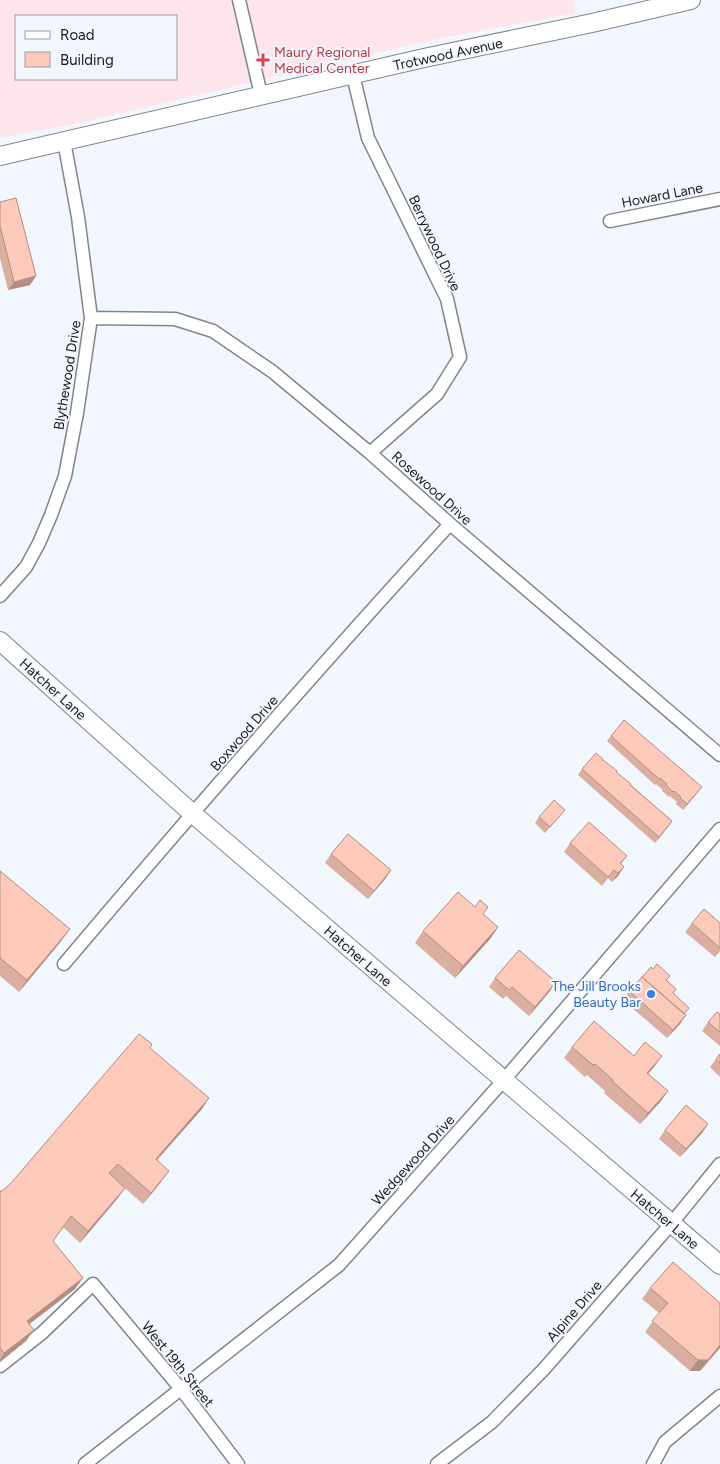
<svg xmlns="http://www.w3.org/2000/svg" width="720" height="1464" font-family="Figtree,sans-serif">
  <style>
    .medical { fill: #fee4eb; fill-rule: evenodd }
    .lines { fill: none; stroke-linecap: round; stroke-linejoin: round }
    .street-casing { stroke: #80858d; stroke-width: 15 }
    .secondary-casing { stroke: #80858d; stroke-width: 20 }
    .street { stroke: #fff; stroke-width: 12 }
    .secondary { stroke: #fff; stroke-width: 18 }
    .wall { fill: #daaea0 }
    .shaded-wall { fill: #b18d82 }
    .building { fill: #fdcaba; stroke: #b18d82 }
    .health-dot { fill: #e0444e; stroke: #f2f6fd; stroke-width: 2 }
    .shop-dot { fill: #3f7fe0; stroke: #f2f6fd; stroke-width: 2 }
    .labels { text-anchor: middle; stroke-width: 4; stroke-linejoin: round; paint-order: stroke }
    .health-label { font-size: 14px; fill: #be3a42; stroke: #f2f6fd; text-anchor: start }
    .street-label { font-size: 14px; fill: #191a1e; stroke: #f2f6fd }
    .shop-label { font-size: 14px; fill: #366cbe; stroke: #f2f6fd; text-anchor: end }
  </style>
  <rect width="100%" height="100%" fill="#f2f6fd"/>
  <path class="medical" d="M0,0H574L575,13L431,40L79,123L0,138ZM16,16H176V79H16Z"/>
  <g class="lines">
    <g class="street-casing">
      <path id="street" d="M239,0L261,95
        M353,75L368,138L447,299L460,357L437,394L370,453
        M610,221L720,199
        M91,318L175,319L213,331L273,372L370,453L450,524L720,755
        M0,596L26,567L39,543L51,515L65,476L77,413L91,318L78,217L64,141
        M64,964C190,815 318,668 450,524
        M0,1366L42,1333L93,1284L181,1389L238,1464
        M85,1464L339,1265L503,1081L720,829
        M437,1464L492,1422L544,1369L671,1224L720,1164
        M653,1464L665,1442L720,1396"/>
    </g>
    <g class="secondary-casing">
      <path id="secondary" d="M0,156L424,58L592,23L691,0
        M0,641L193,814L720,1265"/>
    </g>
    <use href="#street" class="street"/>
    <use href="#secondary" class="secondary"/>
  </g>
  <path class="wall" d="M0,202L30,285L8,290L0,258Z
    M611,736L702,787L683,810L676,804L677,802L670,796L669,797L662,791L663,790L656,784L655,785L607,741Z
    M603,760L672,821L655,843L578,775L582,769Z
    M560,816L545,833L535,823L539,817Z
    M570,843L627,856L621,864L624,867L612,882L608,878L602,886L564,852Z
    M331,854L391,870L385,879L368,899L325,863Z
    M0,871L62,940L19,992L0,976Z
    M475,907H488L483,914L498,927L490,939L455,978L415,943L423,931Z
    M692,923H720V951L715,957L685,932Z
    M495,978L550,991L529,1016L506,996L503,999L489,987Z
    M667,980L676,989L673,994L686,1015L680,1024L667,1038L623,1000L629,991Z
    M720,1014V1046L702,1031L708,1022Z
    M572,1047L634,1056L654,1067L648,1074L668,1091L660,1102L640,1124L604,1093L605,1091L587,1075L585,1077L564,1058Z
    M150,1048L202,1109L157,1160L161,1182L143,1204L125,1188L117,1199L80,1243L63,1227L53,1241L75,1289L29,1324L26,1341L0,1362V1190L1,1192L11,1183Z
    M720,1054V1077L710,1067Z
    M708,1124L702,1133L680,1157L659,1139L665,1130Z
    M650,1288L720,1303L700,1371H690L645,1332L659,1313L642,1299Z"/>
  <path class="shaded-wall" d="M36,276L30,285L8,290L14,282Z
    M702,787L697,793L683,810L687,804Z
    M672,821L668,827L655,843L659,837Z
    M624,867L618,876L612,882L618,873Z
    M391,870L385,879L368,899L374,891Z
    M498,927L490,939L455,978L463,966Z
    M70,929L62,940L19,992L27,980Z
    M556,982L550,991L529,1016L535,1007Z
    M686,1015L680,1024L667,1038L673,1030Z
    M662,1056L654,1067L639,1084L647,1073Z
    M668,1091L660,1102L640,1124L648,1113Z
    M209,1098L202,1109L148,1170L156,1159Z
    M708,1124L702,1133L680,1157L686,1149Z
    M169,1171L161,1182L143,1204L151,1193Z
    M125,1188L117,1199L80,1243L88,1231Z
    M83,1278L75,1289L19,1332L27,1321Z
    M34,1330L26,1341L0,1362V1360L4,1353Z
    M720,1345V1348L700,1371H690L698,1360Z"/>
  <path class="building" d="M16,198L36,276L14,282L0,226V202Z
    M624,720L702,787L687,804L680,798L681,797L674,791L673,792L666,785L667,784L660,778L659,779L611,736Z
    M596,753L603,759V760L617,771L616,772L631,784L630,785L672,821L659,837L582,769Z
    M554,800L565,810L550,827L539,817Z
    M589,822L627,856L620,863L624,867L618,873L614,870L608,877L570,843Z
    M348,834L391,870L374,891L331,854Z
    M0,871L70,929L27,980L0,958Z
    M458,892L475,907L480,900L488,907L483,914L498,927L463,966L423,931Z
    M704,909L720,923V948L692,923Z
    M519,950L556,982L535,1007L512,987L509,990L495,978Z
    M657,964L670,976L666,980L676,989L673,993L689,1008L684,1014L642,977L651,967L653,969Z
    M642,977L686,1015L673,1030L629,991Z
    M717,1012L720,1014V1032L708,1022Z
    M594,1021L634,1056L645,1042L662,1056L647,1073L668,1091L648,1113L612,1081L613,1080L595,1064L593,1065L572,1047Z
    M139,1034L152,1044L150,1048L209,1098L156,1159L169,1171L151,1193L118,1164L109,1173L125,1188L88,1231L71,1216L53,1241L83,1278L27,1321L34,1330L4,1353L0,1348V1190L1,1192L11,1183Z
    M720,1054V1063L716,1059Z
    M686,1105L708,1124L686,1149L665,1130Z
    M673,1262L720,1303V1345L708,1360H698L652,1321L668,1303L650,1288Z"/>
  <path class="health-dot" d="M260.5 52.5h5v5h5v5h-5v5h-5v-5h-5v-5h5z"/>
  <circle class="shop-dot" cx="651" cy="994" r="5"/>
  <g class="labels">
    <g class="health-label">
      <text x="274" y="57">Maury Regional<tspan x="274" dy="16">Medical Center</tspan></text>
    </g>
    <g class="street-label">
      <text transform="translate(448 54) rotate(-12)" y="5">Trotwood Avenue</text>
      <text transform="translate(662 195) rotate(-11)" y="5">Howard Lane</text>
      <text transform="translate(435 243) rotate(65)" y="5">Berrywood Drive</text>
      <text transform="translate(67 375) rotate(-81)" y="5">Blythewood Drive</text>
      <text transform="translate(432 488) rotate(42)" y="5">Rosewood Drive</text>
      <text transform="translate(53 689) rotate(42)" y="5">Hatcher Lane</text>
      <text transform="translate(244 733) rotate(-49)" y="5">Boxwood Drive</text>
      <text transform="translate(358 956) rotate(41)" y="5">Hatcher Lane</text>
      <text transform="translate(413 1160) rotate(-48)" y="5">Wedgewood Drive</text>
      <text transform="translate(665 1219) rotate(40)" y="5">Hatcher Lane</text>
      <text transform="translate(574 1311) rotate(-49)" y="5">Alpine Drive</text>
      <text transform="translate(178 1364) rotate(51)" y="5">West 19th Street</text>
    </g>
    <g class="shop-label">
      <text x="641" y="991">The Jill Brooks<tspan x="641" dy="16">Beauty Bar</tspan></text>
    </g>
  </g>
  <rect x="15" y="15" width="162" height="65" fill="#f2f6fd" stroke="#9b9ea4"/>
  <rect x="25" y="31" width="25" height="8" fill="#ffffff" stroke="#9b9ea4"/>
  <text x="60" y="40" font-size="15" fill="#191a1e">Road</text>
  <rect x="25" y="52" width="25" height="15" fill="#fdcaba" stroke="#9b9ea4"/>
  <text x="60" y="65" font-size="15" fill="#191a1e">Building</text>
</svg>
